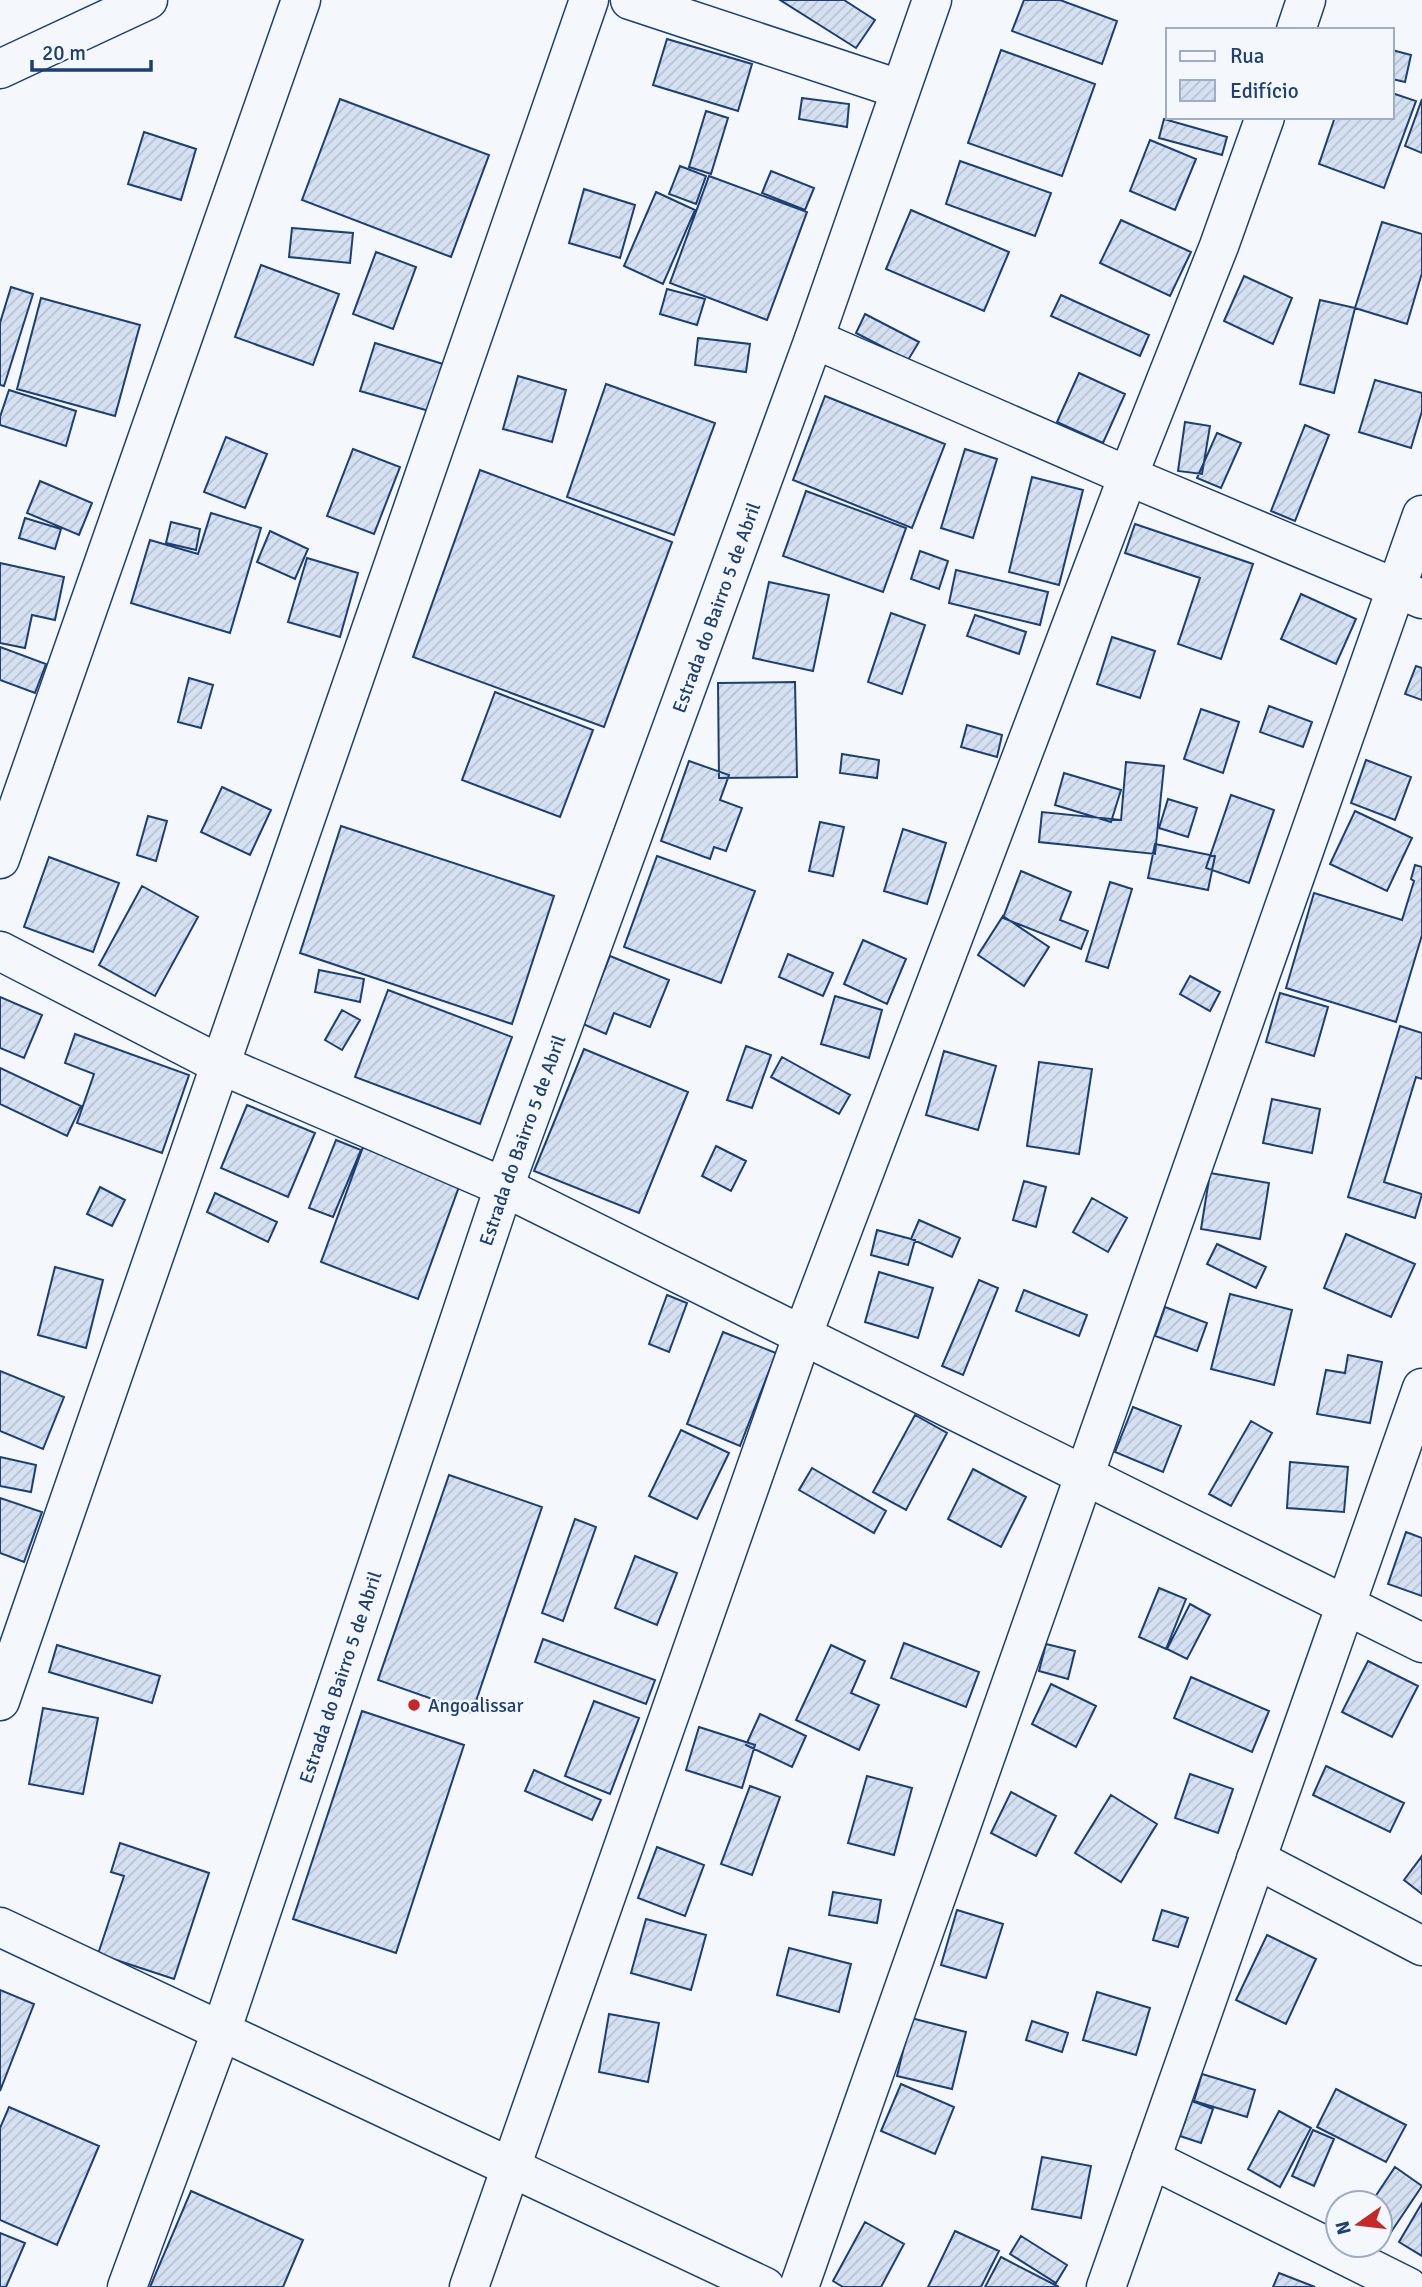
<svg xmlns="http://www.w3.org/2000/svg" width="1422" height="2287" font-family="Signika,sans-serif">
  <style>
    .building { fill: url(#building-hatch); stroke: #1d3f73; stroke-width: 2 }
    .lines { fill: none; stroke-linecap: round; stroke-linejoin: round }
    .minor-casing { stroke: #1d3f73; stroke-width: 41 }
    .minor { stroke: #f4f7fb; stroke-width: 38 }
    .poi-dot { fill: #c62828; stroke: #f4f7fb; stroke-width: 2.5 }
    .labels { text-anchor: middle; stroke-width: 5; stroke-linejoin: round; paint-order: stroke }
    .street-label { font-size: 19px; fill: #1d3f73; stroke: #f4f7fb }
    .poi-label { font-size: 19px; fill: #1d3f73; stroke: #f4f7fb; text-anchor: start }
  </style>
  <defs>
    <pattern id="building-hatch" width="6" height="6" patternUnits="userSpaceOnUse" patternTransform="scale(1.75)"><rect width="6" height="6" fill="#d5e0f0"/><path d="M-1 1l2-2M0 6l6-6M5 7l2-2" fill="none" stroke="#b6c1d1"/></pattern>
  </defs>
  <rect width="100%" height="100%" fill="#f4f7fb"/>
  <path class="building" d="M780,0H844L875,20L856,48Z
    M780,0H844L875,20L856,48Z
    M1024,0H1060L1117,21L1102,64L1012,31Z
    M667,39L752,64L738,111L653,85Z
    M667,39L752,64L738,111L653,85Z
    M1001,50L1095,84L1062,176L968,143Z
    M1392,50L1411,55L1405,82L1392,79Z
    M1392,50L1411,55L1405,82L1392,79Z
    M1392,93L1416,101L1384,188L1319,164L1335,117H1392Z
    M1392,93L1416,101L1384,188L1319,164L1335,117H1392Z
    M802,98L849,104L847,127L799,119Z
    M802,98L849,104L847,127L799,119Z
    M340,99L489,155L451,257L302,200Z
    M1422,99V153L1405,146Z
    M1422,99V153L1405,146Z
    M706,111L728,118L711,174L689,167Z
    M706,111L728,118L711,174L689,167Z
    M1164,119L1227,137L1222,155L1159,138Z
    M1164,119L1227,137L1222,155L1159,138Z
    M144,132L196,149L181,200L128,184Z
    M144,132L196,149L181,200L128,184Z
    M1150,140L1196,159L1175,210L1130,191Z
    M1150,140L1196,159L1175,210L1130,191Z
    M960,161L1051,193L1035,236L946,204Z
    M680,166L706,176L696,204L669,194Z
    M680,166L706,176L696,204L669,194Z
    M771,171L814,188L805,210L762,193Z
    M771,171L814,188L805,210L762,193Z
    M709,176L807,212L767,320L670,283Z
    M709,176L807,212L767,320L670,283Z
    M584,189L635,205L620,258L569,243Z
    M584,189L635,205L620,258L569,243Z
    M656,192L695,210L663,284L624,266Z
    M656,192L695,210L663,284L624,266Z
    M911,210L1009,252L984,311L886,269Z
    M1121,220L1191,252L1170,296L1100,263Z
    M1121,220L1191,252L1170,296L1100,263Z
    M1382,222L1422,234V273L1407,324L1355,308Z
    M1382,222L1422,234V273L1407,324L1355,308Z
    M292,228L353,233L350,263L289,257Z
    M292,228L353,233L350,263L289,257Z
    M376,252L416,267L393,329L353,314Z
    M376,252L416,267L393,329L353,314Z
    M261,265L339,294L313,365L235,337Z
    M261,265L339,294L313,365L235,337Z
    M1244,276L1292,298L1273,344L1224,321Z
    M1244,276L1292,298L1273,344L1224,321Z
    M11,287L33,294L4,386L0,385V323Z
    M667,289L705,299L697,325L660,314Z
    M667,289L705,299L697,325L660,314Z
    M1061,295L1149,335L1140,356L1051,316Z
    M1061,295L1149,335L1140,356L1051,316Z
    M41,298L140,325L115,416L17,389Z
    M1320,300L1355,308L1334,393L1300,384Z
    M1320,300L1355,308L1334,393L1300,384Z
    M865,314L919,342L908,360L856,333Z
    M865,314L919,342L908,360L856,333Z
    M698,338L750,344L746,372L695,365Z
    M698,338L750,344L746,372L695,365Z
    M375,343L443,364L429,411L360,391Z
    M375,343L443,364L429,411L360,391Z
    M1079,373L1125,394L1103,443L1057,422Z
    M1079,373L1125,394L1103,443L1057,422Z
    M518,376L566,390L552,442L503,429Z
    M518,376L566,390L552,442L503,429Z
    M1375,380L1422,393V411L1411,448L1359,432Z
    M1375,380L1422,393V411L1411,448L1359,432Z
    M606,384L715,423L674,535L567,497Z
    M9,390L76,411L66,446L0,425V417Z
    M825,396L945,444L912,528L793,480Z
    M1185,422L1210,426L1202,474L1178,471Z
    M1185,422L1210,426L1202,474L1178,471Z
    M1305,425L1329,435L1295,521L1271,511Z
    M1305,425L1329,435L1295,521L1271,511Z
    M1217,433L1241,443L1221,488L1197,478Z
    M1217,433L1241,443L1221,488L1197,478Z
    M226,437L267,454L245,508L204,492Z
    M226,437L267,454L245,508L204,492Z
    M353,449L400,467L374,534L327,516Z
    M353,449L400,467L374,534L327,516Z
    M965,449L997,459L973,538L941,528Z
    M965,449L997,459L973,538L941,528Z
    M480,470L672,542L604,727L413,657Z
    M1032,477L1083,490L1059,585L1009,572Z
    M1032,477L1083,490L1059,585L1009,572Z
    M40,481L92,503L79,535L27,513Z
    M806,491L906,528L883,592L783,556Z
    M806,491L906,528L883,592L783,556Z
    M211,513L261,528L230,633L131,603L150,540L198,554Z
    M25,518L61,529L55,549L19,538Z
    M171,522L200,529L196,550L166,543Z
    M1135,524L1253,564L1221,659L1178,644L1200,578L1125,553Z
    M1135,524L1253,564L1221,659L1178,644L1200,578L1125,553Z
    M270,531L308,549L295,579L257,562Z
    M270,531L308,549L295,579L257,562Z
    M920,551L948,561L939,589L911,579Z
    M920,551L948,561L939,589L911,579Z
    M307,558L358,573L340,637L288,622Z
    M307,558L358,573L340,637L288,622Z
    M0,563L64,577L55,620L32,615L25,648L0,643Z
    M956,570L1048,592L1040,625L949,603Z
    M956,570L1048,592L1040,625L949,603Z
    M769,582L829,595L813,671L753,658Z
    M769,582L829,595L813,671L753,658Z
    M1301,594L1356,619L1336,664L1281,639Z
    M1301,594L1356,619L1336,664L1281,639Z
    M891,613L925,625L902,694L868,682Z
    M891,613L925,625L902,694L868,682Z
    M975,615L1026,632L1019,654L967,636Z
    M975,615L1026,632L1019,654L967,636Z
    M1112,637L1155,651L1140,698L1097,684Z
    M1112,637L1155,651L1140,698L1097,684Z
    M0,647L46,664L35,693L0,680Z
    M1416,666L1422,668V700L1405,694Z
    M1416,666L1422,668V700L1405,694Z
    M189,678L213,685L201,728L178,722Z
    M795,682L797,777L719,778L718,683Z
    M795,682L797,777L719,778L718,683Z
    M495,692L593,730L560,817L462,780Z
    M1269,706L1312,722L1303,747L1260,732Z
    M1269,706L1312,722L1303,747L1260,732Z
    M1201,709L1239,722L1223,773L1184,759Z
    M1201,709L1239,722L1223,773L1184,759Z
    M967,725L1002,735L997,757L961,747Z
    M967,725L1002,735L997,757L961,747Z
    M842,754L879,760L877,778L840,773Z
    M842,754L879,760L877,778L840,773Z
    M1366,760L1411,777L1395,820L1351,803Z
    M1366,760L1411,777L1395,820L1351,803Z
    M689,761L729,775L720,800L742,808L726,851L714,847L710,859L661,841Z
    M1126,762L1164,766L1155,854L1039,842L1042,812L1121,820Z
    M1126,762L1164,766L1155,854L1039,842L1042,812L1121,820Z
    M1064,773L1121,790L1111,822L1055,805Z
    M1064,773L1121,790L1111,822L1055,805Z
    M222,787L271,810L250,855L201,832Z
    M1231,795L1274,810L1249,883L1206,868Z
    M1231,795L1274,810L1249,883L1206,868Z
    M1168,799L1197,808L1188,837L1159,828Z
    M1168,799L1197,808L1188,837L1159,828Z
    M1355,811L1412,838L1387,891L1330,864Z
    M1355,811L1412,838L1387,891L1330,864Z
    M148,816L167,821L156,861L137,855Z
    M820,822L844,827L833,876L809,871Z
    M820,822L844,827L833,876L809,871Z
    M341,826L554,896L512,1024L300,953Z
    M341,826L554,896L512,1024L300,953Z
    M903,829L946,843L927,904L884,891Z
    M903,829L946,843L927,904L884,891Z
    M1155,844L1215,856L1208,890L1148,878Z
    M1155,844L1215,856L1208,890L1148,878Z
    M657,856L755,891L721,983L624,947Z
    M49,857L119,883L93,952L24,927Z
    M1415,865L1422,867V935L1396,1022L1286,988L1314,893L1402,920L1414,881L1411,879Z
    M1415,865L1422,867V935L1396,1022L1286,988L1314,893L1402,920L1414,881L1411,879Z
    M1021,871L1071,892L1060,920L1088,931L1081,949L1003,918Z
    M1021,871L1071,892L1060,920L1088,931L1081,949L1003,918Z
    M1110,882L1132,889L1108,968L1086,961Z
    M1110,882L1132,889L1108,968L1086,961Z
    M142,886L198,917L155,996L99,965Z
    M1003,916L1049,947L1024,986L978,955Z
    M1003,916L1049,947L1024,986L978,955Z
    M863,940L906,959L887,1004L844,984Z
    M863,940L906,959L887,1004L844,984Z
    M788,954L833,973L823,996L779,977Z
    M788,954L833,973L823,996L779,977Z
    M610,956L669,980L650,1027L614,1013L606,1034L583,1024Z
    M319,970L364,979L360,1002L315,992Z
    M1190,976L1220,992L1210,1011L1180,994Z
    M1190,976L1220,992L1210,1011L1180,994Z
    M388,990L512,1037L480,1124L355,1077Z
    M388,990L512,1037L480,1124L355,1077Z
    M1280,993L1328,1007L1314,1056L1266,1042Z
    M1280,993L1328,1007L1314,1056L1266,1042Z
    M835,996L882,1010L869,1058L821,1044Z
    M835,996L882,1010L869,1058L821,1044Z
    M0,997L42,1015L24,1058L0,1048Z
    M342,1010L360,1020L342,1050L325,1040Z
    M1400,1026L1422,1033V1079L1416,1077L1384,1182L1422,1194L1415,1218L1348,1197Z
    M1400,1026L1422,1033V1079L1416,1077L1384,1182L1422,1194L1415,1218L1348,1197Z
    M75,1034L189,1075L162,1153L77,1123L94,1074L65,1063Z
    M746,1046L771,1055L752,1108L727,1100Z
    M746,1046L771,1055L752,1108L727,1100Z
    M584,1049L688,1092L639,1213L534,1171Z
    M944,1051L996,1066L978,1130L926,1115Z
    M944,1051L996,1066L978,1130L926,1115Z
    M782,1057L850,1095L839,1114L771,1077Z
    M782,1057L850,1095L839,1114L771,1077Z
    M1039,1062L1092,1069L1079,1154L1027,1146Z
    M1039,1062L1092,1069L1079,1154L1027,1146Z
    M0,1068L81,1106L67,1136L0,1104Z
    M1272,1099L1320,1109L1312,1153L1263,1143Z
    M1272,1099L1320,1109L1312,1153L1263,1143Z
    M247,1105L315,1133L288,1197L221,1168Z
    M336,1140L361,1150L333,1217L309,1208Z
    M716,1146L746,1161L731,1191L702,1176Z
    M716,1146L746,1161L731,1191L702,1176Z
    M363,1147L460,1184L418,1299L321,1262Z
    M363,1147L460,1184L418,1299L321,1262Z
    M1210,1173L1269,1183L1260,1239L1201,1229Z
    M1210,1173L1269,1183L1260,1239L1201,1229Z
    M1024,1181L1046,1187L1036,1227L1013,1220Z
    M1024,1181L1046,1187L1036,1227L1013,1220Z
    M100,1187L125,1200L112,1226L87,1214Z
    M215,1193L277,1222L268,1242L207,1212Z
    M1092,1198L1127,1218L1108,1252L1073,1232Z
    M1092,1198L1127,1218L1108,1252L1073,1232Z
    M919,1220L960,1238L952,1257L911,1239Z
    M919,1220L960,1238L952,1257L911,1239Z
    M877,1230L915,1240L908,1265L871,1255Z
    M877,1230L915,1240L908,1265L871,1255Z
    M1346,1234L1415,1264L1391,1317L1324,1288Z
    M1346,1234L1415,1264L1391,1317L1324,1288Z
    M1217,1244L1266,1267L1256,1288L1207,1264Z
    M1217,1244L1266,1267L1256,1288L1207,1264Z
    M55,1267L103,1280L86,1348L38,1335Z
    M879,1272L933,1288L918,1338L865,1322Z
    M879,1272L933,1288L918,1338L865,1322Z
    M979,1280L998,1288L963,1375L942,1366Z
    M979,1280L998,1288L963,1375L942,1366Z
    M1024,1290L1087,1315L1079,1336L1016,1311Z
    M1024,1290L1087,1315L1079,1336L1016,1311Z
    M1230,1294L1292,1310L1274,1385L1211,1369Z
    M1230,1294L1292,1310L1274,1385L1211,1369Z
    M667,1295L687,1303L669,1352L649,1344Z
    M667,1295L687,1303L669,1352L649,1344Z
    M1165,1307L1207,1323L1197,1351L1155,1336Z
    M1165,1307L1207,1323L1197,1351L1155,1336Z
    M723,1332L776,1353L740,1446L687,1424Z
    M723,1332L776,1353L740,1446L687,1424Z
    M1348,1355L1382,1362L1370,1423L1317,1414L1326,1370L1345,1373Z
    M1348,1355L1382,1362L1370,1423L1317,1414L1326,1370L1345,1373Z
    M0,1371L64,1397L43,1449L0,1431Z
    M1133,1407L1181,1426L1163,1472L1115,1452Z
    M1133,1407L1181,1426L1163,1472L1115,1452Z
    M915,1415L947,1433L906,1510L873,1492Z
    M915,1415L947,1433L906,1510L873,1492Z
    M1251,1421L1272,1433L1231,1506L1209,1494Z
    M1251,1421L1272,1433L1231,1506L1209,1494Z
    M681,1430L729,1453L697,1519L649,1496Z
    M681,1430L729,1453L697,1519L649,1496Z
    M0,1457L36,1465L31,1492L0,1486Z
    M1290,1462L1348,1467L1344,1512L1287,1508Z
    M1290,1462L1348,1467L1344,1512L1287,1508Z
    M812,1468L886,1511L874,1533L799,1490Z
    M812,1468L886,1511L874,1533L799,1490Z
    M973,1469L1026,1497L1001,1547L948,1519Z
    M973,1469L1026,1497L1001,1547L948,1519Z
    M449,1475L542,1507L472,1713L378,1680Z
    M0,1498L42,1512L24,1562L0,1553Z
    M575,1519L596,1527L563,1621L542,1613Z
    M575,1519L596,1527L563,1621L542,1613Z
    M1406,1532L1422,1538V1596L1388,1584Z
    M1406,1532L1422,1538V1596L1388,1584Z
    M635,1556L677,1573L657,1625L615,1608Z
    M635,1556L677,1573L657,1625L615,1608Z
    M1159,1588L1186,1599L1166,1649L1139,1637Z
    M1159,1588L1186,1599L1166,1649L1139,1637Z
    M1190,1604L1210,1615L1187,1659L1167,1649Z
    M1190,1604L1210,1615L1187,1659L1167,1649Z
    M543,1639L655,1680L646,1704L535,1662Z
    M543,1639L655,1680L646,1704L535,1662Z
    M904,1643L979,1672L966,1707L891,1678Z
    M904,1643L979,1672L966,1707L891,1678Z
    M1046,1644L1075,1651L1068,1679L1039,1671Z
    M1046,1644L1075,1651L1068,1679L1039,1671Z
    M57,1645L160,1676L152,1703L49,1672Z
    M831,1645L865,1661L851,1693L879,1705L859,1750L796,1720Z
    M831,1645L865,1661L851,1693L879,1705L859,1750L796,1720Z
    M1368,1661L1418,1686L1392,1737L1342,1712Z
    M1368,1661L1418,1686L1392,1737L1342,1712Z
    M1191,1677L1269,1711L1252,1752L1174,1718Z
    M1191,1677L1269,1711L1252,1752L1174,1718Z
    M1051,1684L1096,1706L1076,1747L1032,1724Z
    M1051,1684L1096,1706L1076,1747L1032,1724Z
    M594,1701L639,1718L610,1794L565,1776Z
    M594,1701L639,1718L610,1794L565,1776Z
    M43,1708L98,1718L83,1794L29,1784Z
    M362,1711L464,1745L396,1953L293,1919Z
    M760,1714L806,1736L792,1767L746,1745Z
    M760,1714L806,1736L792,1767L746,1745Z
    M699,1727L755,1745L742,1788L686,1770Z
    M699,1727L755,1745L742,1788L686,1770Z
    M1326,1766L1404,1803L1390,1832L1313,1795Z
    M1326,1766L1404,1803L1390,1832L1313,1795Z
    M534,1770L601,1800L592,1820L525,1791Z
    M534,1770L601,1800L592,1820L525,1791Z
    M1190,1774L1233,1789L1218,1833L1175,1818Z
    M1190,1774L1233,1789L1218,1833L1175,1818Z
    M867,1776L912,1788L894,1855L848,1843Z
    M867,1776L912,1788L894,1855L848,1843Z
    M750,1786L780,1797L752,1875L721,1864Z
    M750,1786L780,1797L752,1875L721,1864Z
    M1011,1792L1056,1816L1036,1856L991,1833Z
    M1011,1792L1056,1816L1036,1856L991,1833Z
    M1111,1795L1157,1824L1121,1882L1075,1853Z
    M1111,1795L1157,1824L1121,1882L1075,1853Z
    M120,1843L209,1873L174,1979L98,1954L124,1876L111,1872Z
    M657,1847L704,1865L685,1916L638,1898Z
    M657,1847L704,1865L685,1916L638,1898Z
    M1422,1856V1894L1404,1880Z
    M1422,1856V1894L1404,1880Z
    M833,1892L881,1900L877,1923L829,1915Z
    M833,1892L881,1900L877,1923L829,1915Z
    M957,1910L1003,1924L986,1978L941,1965Z
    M957,1910L1003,1924L986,1978L941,1965Z
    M1162,1910L1188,1918L1178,1947L1153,1940Z
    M1162,1910L1188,1918L1178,1947L1153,1940Z
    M646,1919L706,1935L691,1990L631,1973Z
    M646,1919L706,1935L691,1990L631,1973Z
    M1267,1935L1316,1959L1286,2024L1236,2000Z
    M1267,1935L1316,1959L1286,2024L1236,2000Z
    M789,1948L851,1964L839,2012L777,1995Z
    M789,1948L851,1964L839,2012L777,1995Z
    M0,1990L34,2004L0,2091Z
    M1097,1992L1150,2008L1136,2055L1083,2040Z
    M1097,1992L1150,2008L1136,2055L1083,2040Z
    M609,2014L659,2023L648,2082L599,2072Z
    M609,2014L659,2023L648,2082L599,2072Z
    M911,2018L966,2032L952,2089L897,2076Z
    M911,2018L966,2032L952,2089L897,2076Z
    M1032,2021L1068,2033L1062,2052L1026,2040Z
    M1032,2021L1068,2033L1062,2052L1026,2040Z
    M1202,2074L1255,2090L1247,2117L1194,2101Z
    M1202,2074L1255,2090L1247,2117L1194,2101Z
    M901,2084L954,2107L935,2154L881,2131Z
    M901,2084L954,2107L935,2154L881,2131Z
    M1336,2089L1406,2125L1386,2162L1317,2127Z
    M1336,2089L1406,2125L1386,2162L1317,2127Z
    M1192,2101L1213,2109L1201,2143L1180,2136Z
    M1192,2101L1213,2109L1201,2143L1180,2136Z
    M9,2107L99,2146L57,2245L0,2220V2128Z
    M1279,2111L1311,2128L1280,2187L1248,2169Z
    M1279,2111L1311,2128L1280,2187L1248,2169Z
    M1313,2130L1334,2139L1314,2186L1292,2176Z
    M1313,2130L1334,2139L1314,2186L1292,2176Z
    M1042,2157L1091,2166L1081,2218L1032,2209Z
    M1042,2157L1091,2166L1081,2218L1032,2209Z
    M1395,2167L1422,2186L1381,2247L1379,2245L1380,2203H1371Z
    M1395,2167L1422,2186L1381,2247L1379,2245L1380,2203H1371Z
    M191,2191L303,2240L283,2287H150Z
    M1422,2203V2256L1399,2242Z
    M1422,2203V2256L1399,2242Z
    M865,2222L904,2244L881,2287H843L833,2281Z
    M865,2222L904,2244L881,2287H843L833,2281Z
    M955,2231L999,2251L981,2287H928Z
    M955,2231L999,2251L981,2287H928Z
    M0,2233L25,2243L6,2287H0Z
    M1021,2236L1067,2265L1056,2283L1010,2254Z
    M1021,2236L1067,2265L1056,2283L1010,2254Z
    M1001,2257L1059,2287H985Z
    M1001,2257L1059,2287H985Z
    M1279,2273L1315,2287H1273Z
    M1279,2273L1315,2287H1273Z"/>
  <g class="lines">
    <g class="minor-casing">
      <g id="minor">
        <path d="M630,0L899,89"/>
        <path d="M1296,30L1306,0"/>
        <path d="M0,69L148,0"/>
        <path d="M814,339L1128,476L1422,599"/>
        <path d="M0,859L301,0"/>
        <path d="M0,951L221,1065L504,1187L1422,1643"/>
        <path d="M0,1701L589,0"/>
        <path d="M1256,1859L1422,1946"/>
        <path d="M0,1927L765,2287"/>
        <path d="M1151,2159L1408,2287"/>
        <path id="s1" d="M127,2287L221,2032L504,1187L814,339L932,0"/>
        <path d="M469,2287L803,1334L1128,476L1219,246L1265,117"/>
        <path d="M799,2287L1422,515"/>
        <path d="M1106,2287L1422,1388"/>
      </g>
    </g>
    <use href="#minor" class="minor"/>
  </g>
  <circle class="poi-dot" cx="414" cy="1705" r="7"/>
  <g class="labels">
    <g class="street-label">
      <text dy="7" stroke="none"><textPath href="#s1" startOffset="1780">Estrada do Bairro 5 de Abril</textPath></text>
      <text dy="7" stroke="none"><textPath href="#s1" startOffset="1213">Estrada do Bairro 5 de Abril</textPath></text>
      <text dy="7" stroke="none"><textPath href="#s1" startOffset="646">Estrada do Bairro 5 de Abril</textPath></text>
    </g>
    <g class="poi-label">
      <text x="428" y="1712">Angoalissar</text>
    </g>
  </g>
  <rect x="1166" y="28" width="228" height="91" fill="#f4f7fb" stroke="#9eadc5" stroke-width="2"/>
  <rect x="1180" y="51" width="35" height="10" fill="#f4f7fb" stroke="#9eadc5" stroke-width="2"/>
  <text x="1230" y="63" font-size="21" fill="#1d3f73">Rua</text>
  <rect x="1180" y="80" width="35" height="21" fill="url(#building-hatch)" stroke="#9eadc5" stroke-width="2"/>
  <text x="1230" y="98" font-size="21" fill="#1d3f73">Edifício</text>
  <g transform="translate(1359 2224) rotate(256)"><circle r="33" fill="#f4f7fb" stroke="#9eadc5" stroke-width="2"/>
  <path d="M0-5L12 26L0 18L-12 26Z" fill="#c62828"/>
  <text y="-10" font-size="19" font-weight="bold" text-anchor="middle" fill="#1d3f73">N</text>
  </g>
  <path d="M32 60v10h119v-10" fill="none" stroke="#1d3f73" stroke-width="3.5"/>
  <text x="42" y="60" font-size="21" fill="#1d3f73" stroke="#f4f7fb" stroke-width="5" paint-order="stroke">20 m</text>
</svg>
